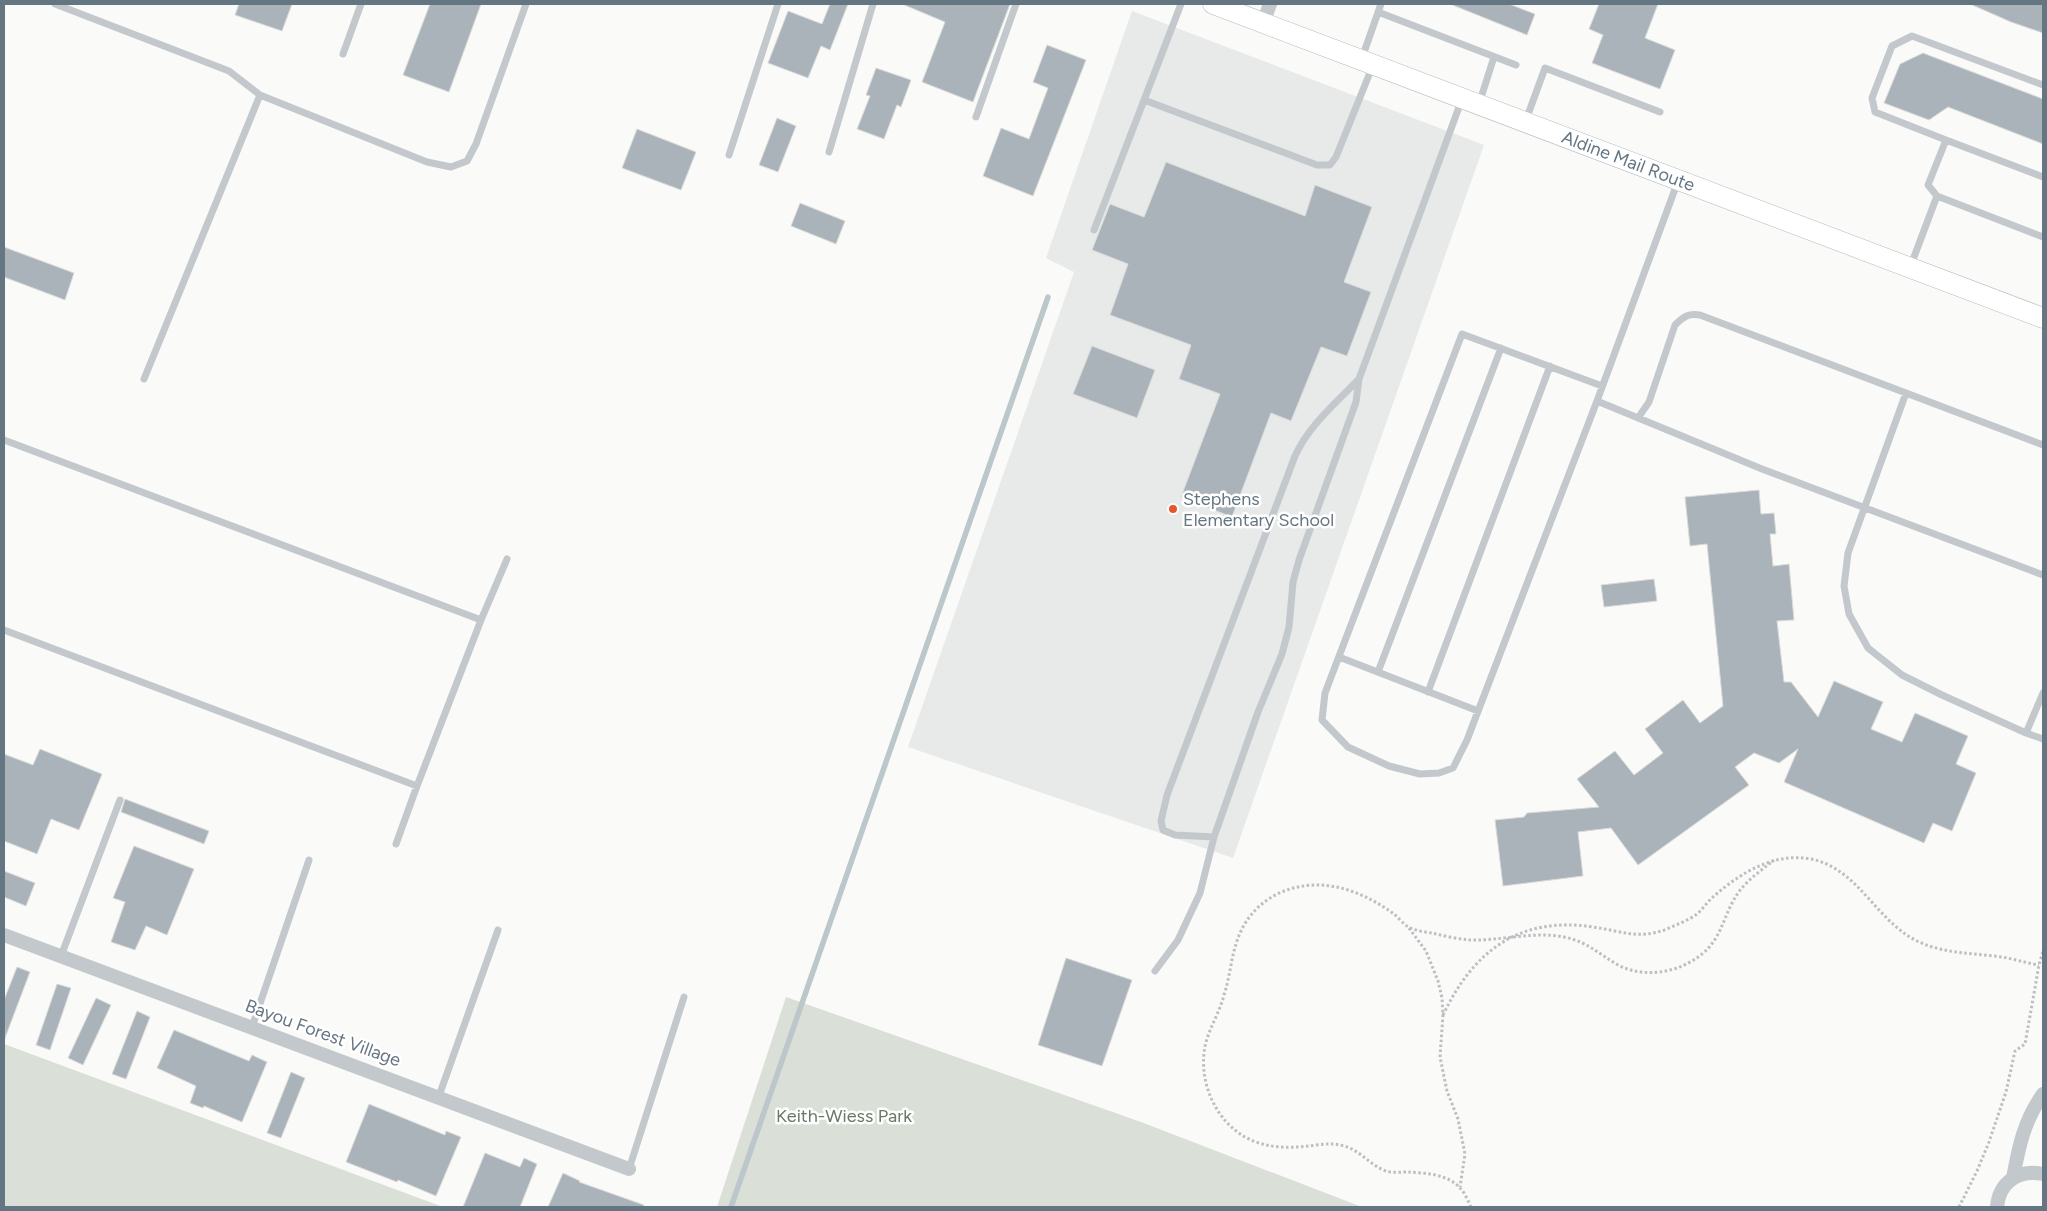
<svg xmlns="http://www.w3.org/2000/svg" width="2047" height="1211" font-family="Figtree,sans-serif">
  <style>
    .built { fill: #e8e9e9 }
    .green { fill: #dadfd7 }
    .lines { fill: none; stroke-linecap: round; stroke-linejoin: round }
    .stream { stroke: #bbc7cb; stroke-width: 5.5 }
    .building { fill: #aab3b9; stroke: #dcdcda }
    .secondary-casing { stroke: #b3babf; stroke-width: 21 }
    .path { stroke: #bbbfc2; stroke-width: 3; stroke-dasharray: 2.5 2.5; stroke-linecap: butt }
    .lane { stroke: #c3c8cc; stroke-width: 7 }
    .street { stroke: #c3c8cc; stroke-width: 14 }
    .secondary { stroke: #fff; stroke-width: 20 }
    .poi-dot { fill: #e4572e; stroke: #fff; stroke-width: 2 }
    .labels { text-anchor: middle; stroke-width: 5; stroke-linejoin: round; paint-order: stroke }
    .street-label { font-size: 18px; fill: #657683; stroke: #fff }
    .poi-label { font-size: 18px; fill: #657683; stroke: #fff; text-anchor: start }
    .park-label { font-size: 18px; fill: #687a64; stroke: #fff }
  </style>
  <rect width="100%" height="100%" fill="#fafaf8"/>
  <path class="built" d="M1132,11L1484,145L1233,858L908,747L1074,272L1046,258Z"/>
  <path class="green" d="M786,997L1141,1122L1362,1207H717Z
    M4,1044L443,1207H4Z"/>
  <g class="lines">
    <path class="stream" d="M731,1207L1048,297"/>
  </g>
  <path class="building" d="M239,4H292L282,31L235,15Z
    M430,4H481L449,92L403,75Z
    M830,4H848L830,50L821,46L808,78L768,63L788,11L822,24Z
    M902,4H1010L973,102L922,82L945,22Z
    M1450,4H1509L1535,14L1527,35Z
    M1599,4H1658L1645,38L1675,50L1660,89L1592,63L1603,35L1589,29Z
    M1970,4H2043V33L2011,22Z
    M1047,45L1086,60L1033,196L983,176L1001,128L1029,139L1048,88L1033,82Z
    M1923,53L2043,99V144L1948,107L1929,120L1884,103L1900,64Z
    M876,68L911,80L901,107L897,105L884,139L857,129L870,96L866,95Z
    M777,118L796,126L778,172L759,165Z
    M637,129L696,152L681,190L622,168Z
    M1166,162L1305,216L1315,185L1372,207L1344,282L1371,292L1347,356L1321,347L1291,421L1271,413L1232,517L1181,497L1220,394L1179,379L1191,345L1110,315L1128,264L1092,250L1110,204L1144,217Z
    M800,203L845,221L836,244L791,226Z
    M4,247L74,273L65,300L4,277Z
    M1092,346L1155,370L1137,418L1073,394Z
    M1759,490L1761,514L1774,513L1776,534H1770L1773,566L1789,564L1794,620L1777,621L1784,682H1791L1818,717L1834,681L1883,702L1871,729L1902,742L1915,713L1968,736L1956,764L1976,773L1952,831L1933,823L1924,843L1784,782L1798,749L1779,763L1754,753L1735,767L1749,785L1638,865L1611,828L1578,832L1583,876L1503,886L1495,820L1524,817L1527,813L1599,807L1577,779L1615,751L1634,775L1663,753L1645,729L1683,700L1700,723L1723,706L1707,544L1690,546L1685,497Z
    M1654,579L1657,601L1604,607L1601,585Z
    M40,749L102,774L79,830L51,819L37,854L4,841V754L33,765Z
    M125,799L209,831L204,844L121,812Z
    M134,846L194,869L167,935L146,926L135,950L111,942L125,902L113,898Z
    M4,871L35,883L26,906L4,897Z
    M1066,958L1132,980L1102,1066L1038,1045Z
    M17,967L30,972L5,1038L4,1000Z
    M57,984L71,988L50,1050L36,1045Z
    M96,998L111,1005L83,1065L68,1058Z
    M137,1011L150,1017L126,1079L112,1074Z
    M174,1030L249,1061L252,1055L267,1062L242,1122L204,1106L203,1108L190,1103L196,1086L157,1068Z
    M291,1072L305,1078L281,1138L267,1133Z
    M369,1104L445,1135L446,1131L461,1137L436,1196L398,1180L397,1182L346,1162Z
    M485,1153L520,1167L524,1158L537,1164L520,1207H463Z
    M563,1173L580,1181L579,1182L644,1205L643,1207H548Z"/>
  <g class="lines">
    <g class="secondary-casing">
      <g id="secondary">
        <path id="s1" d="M1213,4L2043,318"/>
      </g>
    </g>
    <path class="path" d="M1409,928L1426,951L1438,981L1442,998L1443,1015L1440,1057L1447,1091L1458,1119L1465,1154L1460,1187
      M1443,1015C1474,950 1520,916 1593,927C1621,931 1638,940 1667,929C1676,925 1689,920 1697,914C1703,909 1707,902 1713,897C1740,873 1774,852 1811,859C1859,869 1875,920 1917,941C1944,954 1973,953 2002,957C2014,959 2026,963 2039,965
      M1471,1207C1468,1201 1465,1193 1460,1188C1448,1174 1425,1173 1408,1172C1402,1172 1392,1173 1386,1171C1371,1166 1360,1150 1344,1146C1334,1143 1326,1144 1316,1145C1296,1148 1276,1149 1256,1142C1217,1128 1196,1081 1206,1042C1211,1025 1220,1011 1224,995C1231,974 1231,952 1241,931C1255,901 1285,885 1317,885C1345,885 1372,898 1394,914C1399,918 1404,925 1410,928C1417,931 1425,932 1432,933C1444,936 1458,939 1470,940C1501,941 1533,931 1564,937C1586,941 1599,954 1618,965C1641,977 1670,974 1692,961C1725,942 1721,914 1741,889C1750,878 1763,869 1774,860
      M1959,1207L1977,1171L1989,1142L2006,1092L2015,1051L2025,1044L2039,965L2043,951"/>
    <path class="lane" d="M55,4L229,71L260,95L427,162L451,167L467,161L476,144L526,4
      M1378,12L1516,65
      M343,54L361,4
      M1362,58L1381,4
      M1144,100L1317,165H1330L1336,157L1373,65
      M1479,104L1494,57
      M976,117L1016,4
      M1526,120L1545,68L1660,112
      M1946,140L1875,112L1872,98L1892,46L1912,36L2043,85
      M829,152L873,4
      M729,155L778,4
      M1678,181L1597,401L1762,469L2043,575
      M1937,196L2043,237
      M1094,230L1181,4
      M1911,265L1937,196L1928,185L1946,140L2043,177
      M144,379L260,95
      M1359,379L1356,402L1299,560L1293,582L1289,627L1282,654L1258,712L1214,837L1175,835L1163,830L1161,821L1167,795L1295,456C1309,425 1336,403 1359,379Z
      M1359,379L1462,99
      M1906,393L1848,553L1844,586L1849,614L1868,648L1902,675L1942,695L2026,733
      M1597,401L1467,740L1453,768L1439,773L1420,774L1389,766L1348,747L1322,720L1325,693L1462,334L1602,386
      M1638,418L1649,402L1675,325C1683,317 1688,313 1700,315L2043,445
      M4,440L481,620L417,786L4,630
      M481,620L507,559
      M1339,657L1478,711
      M1378,672L1501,348
      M1428,692L1550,366
      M2043,693L2026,733L2043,739
      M396,844L417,786
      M61,956L120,800
      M1155,971L1178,940L1200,893L1214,837
      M252,1027L309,860
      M439,1096L498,930
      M629,1169L684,997"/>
    <path class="street" d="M1263,23L1270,4
      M4,935L629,1169
      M2013,1178C2019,1146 2024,1121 2043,1094
      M1997,1207C1999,1182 2019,1169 2043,1174"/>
    <use href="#secondary" class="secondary"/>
  </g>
  <circle class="poi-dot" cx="1173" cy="509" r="5"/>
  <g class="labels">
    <g class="street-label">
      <text dy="6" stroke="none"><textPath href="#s1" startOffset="444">Aldine Mail Route</textPath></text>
      <text transform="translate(323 1033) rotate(20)" y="6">Bayou Forest Village</text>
    </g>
    <g class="poi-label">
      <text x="1183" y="505">Stephens<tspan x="1183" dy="21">Elementary School</tspan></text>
    </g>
    <g class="park-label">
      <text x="844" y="1122">Keith-Wiess Park</text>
    </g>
  </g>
  <rect width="2047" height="1211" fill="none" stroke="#657683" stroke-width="10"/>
</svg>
